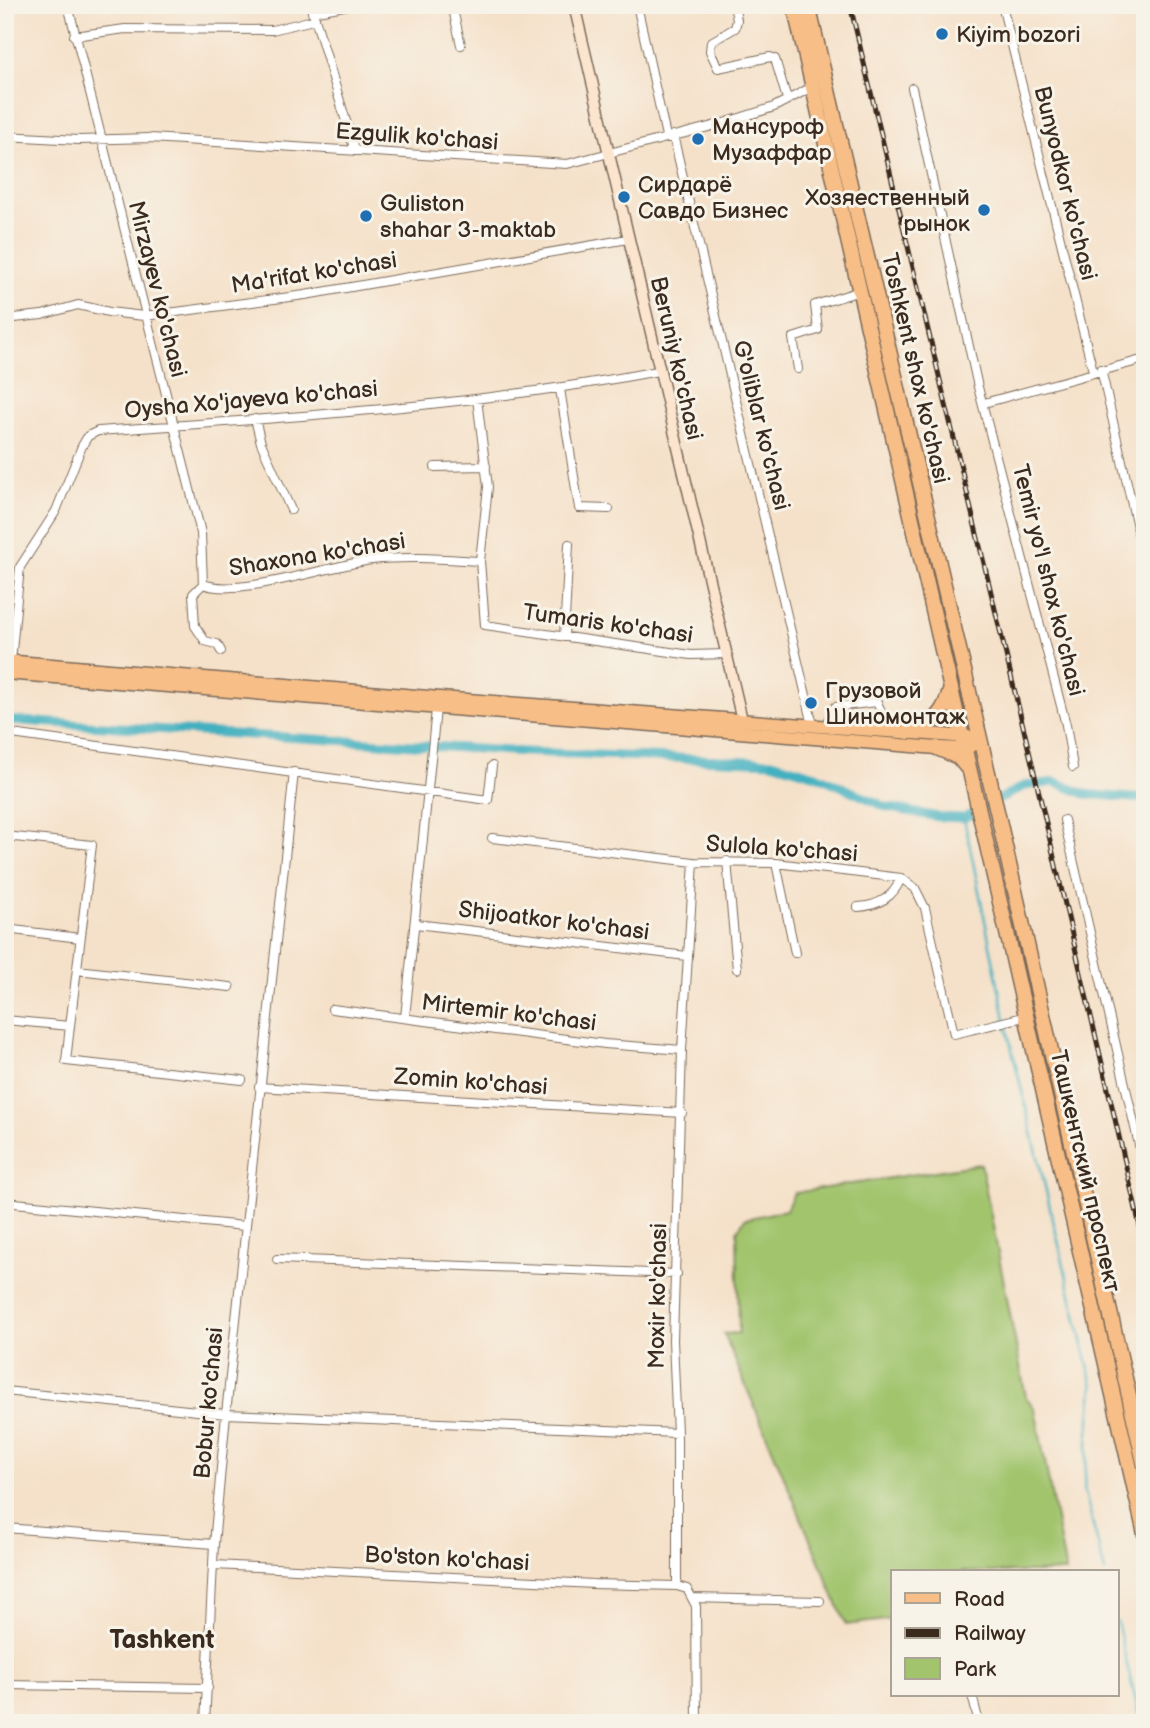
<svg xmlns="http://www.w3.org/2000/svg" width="1150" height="1728" font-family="'Balsamiq Sans',sans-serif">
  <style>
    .green { fill: #a1c46d; stroke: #6e7746; stroke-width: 2 }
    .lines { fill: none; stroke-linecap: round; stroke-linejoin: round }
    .stream { stroke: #43b0c0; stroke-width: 2.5 }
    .canal { stroke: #43b0c0; stroke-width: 9 }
    .street-casing { stroke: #7c6a5a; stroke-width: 10 }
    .secondary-casing { stroke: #7c6a5a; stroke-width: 13 }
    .primary-casing { stroke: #7c6a5a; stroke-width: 15 }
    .highway-casing { stroke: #7c6a5a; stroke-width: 17 }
    .street { stroke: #fff; stroke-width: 8 }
    .secondary { stroke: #fce5cf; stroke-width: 10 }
    .primary { stroke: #f7be87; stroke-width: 12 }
    .highway { stroke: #f7be87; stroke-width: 14 }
    .rail-casing { stroke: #3b2a1e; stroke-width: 5 }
    .rail { stroke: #f7f3e8; stroke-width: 2.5; stroke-dasharray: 8; stroke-linecap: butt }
    .poi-dot { fill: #1f6fb2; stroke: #f7f3e8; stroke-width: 2.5 }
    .labels { text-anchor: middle; stroke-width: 6; stroke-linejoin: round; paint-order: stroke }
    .poi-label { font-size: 23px; fill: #3b2a1e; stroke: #f7f3e8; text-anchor: start }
    .street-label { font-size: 23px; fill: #3b2a1e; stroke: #f7f3e8 }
    .quarter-label { font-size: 26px; font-weight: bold; fill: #3b2a1e; stroke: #f7f3e8 }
  </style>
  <rect width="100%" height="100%" fill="#f7f3e8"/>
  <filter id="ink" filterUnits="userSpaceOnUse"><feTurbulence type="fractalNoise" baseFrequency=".0143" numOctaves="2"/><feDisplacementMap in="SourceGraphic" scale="14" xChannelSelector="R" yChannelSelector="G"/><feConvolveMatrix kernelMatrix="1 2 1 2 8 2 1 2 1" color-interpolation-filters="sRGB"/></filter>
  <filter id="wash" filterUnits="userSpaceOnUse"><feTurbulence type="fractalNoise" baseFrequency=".00686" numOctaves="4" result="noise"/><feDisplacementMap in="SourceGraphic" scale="28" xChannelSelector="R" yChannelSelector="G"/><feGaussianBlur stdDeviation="1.57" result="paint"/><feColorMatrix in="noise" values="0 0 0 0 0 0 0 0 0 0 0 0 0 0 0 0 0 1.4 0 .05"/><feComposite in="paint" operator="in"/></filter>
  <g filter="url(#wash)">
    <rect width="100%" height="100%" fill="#f5e1c9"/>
    <path class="green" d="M981,1164L1026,1397L1035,1409L1066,1572H893V1619L846,1625L724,1334L739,1333L737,1231L745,1219L786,1210L794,1193Z"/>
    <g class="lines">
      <path class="stream" d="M964,818L1008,1033L1093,1386L1084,1489L1105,1572
        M1117,1622L1141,1723"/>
      <path class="canal" d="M5,720L527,752L772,762L816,775L886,807L938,817L964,818L1024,786L1055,782L1085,794L1145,799"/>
    </g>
  </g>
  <g filter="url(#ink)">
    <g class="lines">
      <g class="street-casing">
        <path id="street" d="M68,5L201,533L203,584
          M311,5L355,151
          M452,5L461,45
          M637,5L666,136
          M734,5L737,20L735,28L711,42L710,51L718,68L770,57L775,59L787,99
          M1002,5L1093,371
          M312,12L349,5
          M74,36L125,29L272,30L313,20
          M912,88L978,387L1066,725L1073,767
          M673,135L813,725
          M5,136L79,140L150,138L567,164L724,123L774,107L814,86
          M5,319L42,315L78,305L109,312L144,316L176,312L305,295L628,239
          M798,369L793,338L818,330L815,305L860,291
          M1101,369L1145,562
          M560,389L579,508L609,509
          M477,399L488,487L480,561L485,625L691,655L726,654
          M984,403L1145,359
          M255,419L261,443L291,510
          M435,467L486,466
          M203,584C238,598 331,565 372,560C408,556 444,559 480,561
          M203,584L193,594L195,626L205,641L217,644L221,651
          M564,637L569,544
          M11,661L20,567L56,511L82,446L88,436L98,431C285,418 474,406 658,371
          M825,726L835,707L877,702L889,731
          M5,733L488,800L492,766
          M1064,820L1145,1171
          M5,836L92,845L70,1026
          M492,838L694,862L776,863L901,878L915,888L925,908L954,1034L1028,1016
          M727,861L737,969
          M694,862L682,1050L673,1340L677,1433V1586L687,1589L696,1606L697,1723
          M776,863L795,953
          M858,907C878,906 894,897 901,878
          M416,924L687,956
          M5,929L80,938
          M77,970L230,987
          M332,1009L605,1044L682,1050
          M405,1018L436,709
          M5,1020L70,1026L66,1061L242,1080
          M259,1087L682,1113
          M5,1202L244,1226
          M277,1259L677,1274
          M5,1391L226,1414L677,1433
          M5,1528L214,1544
          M214,1565L594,1584L677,1586
          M692,1598L820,1601
          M5,1685L208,1688
          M972,1695L979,1723
          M1091,1722V1723
          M205,1723L214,1544L226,1414L294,772"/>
      </g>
      <g class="secondary-casing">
        <path id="secondary" d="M574,5L742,720"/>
      </g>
      <g class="primary-casing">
        <path id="primary" d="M5,661L440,698L969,737
          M5,673L937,748L966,749L979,740"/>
      </g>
      <g class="highway-casing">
        <path id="highway" d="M794,5L1145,1534
          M808,5L997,811L1145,1467
          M909,732C934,724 944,714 951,688
          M937,748L958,757L969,770"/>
      </g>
      <use href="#street" class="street"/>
      <use href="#secondary" class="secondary"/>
      <use href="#primary" class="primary"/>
      <use href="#highway" class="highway"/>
      <g class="rail-casing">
        <path id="rail" d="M850,5L1036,780L1145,1248"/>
      </g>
      <use href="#rail" class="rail"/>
    </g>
  </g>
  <g class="poi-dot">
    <circle cx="942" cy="34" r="7"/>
    <circle cx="698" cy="139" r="7"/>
    <circle cx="624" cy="197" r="7"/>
    <circle cx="984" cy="210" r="7"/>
    <circle cx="366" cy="216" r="7"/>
    <circle cx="811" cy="703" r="7"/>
  </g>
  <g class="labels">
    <g class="poi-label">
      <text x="956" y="42">Kiyim bozori</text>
      <text x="712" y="134">Мансуроф<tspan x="712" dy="26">Музаффар</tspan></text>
      <text x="638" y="192">Сирдарё<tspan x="638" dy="26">Савдо Бизнес</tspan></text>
      <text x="970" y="205" text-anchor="end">Хозяественный<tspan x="970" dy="26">рынок</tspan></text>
      <text x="380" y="211">Guliston<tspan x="380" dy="26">shahar 3-maktab</tspan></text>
      <text x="825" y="698">Грузовой<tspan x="825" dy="26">Шиномонтаж</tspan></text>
    </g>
    <g class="street-label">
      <text transform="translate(417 136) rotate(4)" y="8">Ezgulik ko'chasi</text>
      <text transform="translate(1066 183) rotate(76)" y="8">Bunyodkor ko'chasi</text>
      <text transform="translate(314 272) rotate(-9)" y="8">Ma'rifat ko'chasi</text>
      <text transform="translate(158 289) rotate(76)" y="8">Mirzayev ko'chasi</text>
      <text transform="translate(677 358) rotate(77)" y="8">Beruniy ko'chasi</text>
      <text transform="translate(916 368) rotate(77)" y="8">Toshkent shox ko'chasi</text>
      <text transform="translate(251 399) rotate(-5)" y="8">Oysha Xo'jayeva ko'chasi</text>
      <text transform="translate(762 425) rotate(76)" y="8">G'oliblar ko'chasi</text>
      <text transform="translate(317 554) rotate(-9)" y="8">Shaxona ko'chasi</text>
      <text transform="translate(1049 580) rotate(76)" y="8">Temir yo'l shox ko'chasi</text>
      <text transform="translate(608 623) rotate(8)" y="8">Tumaris ko'chasi</text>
      <text transform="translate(782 848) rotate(4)" y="8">Sulola ko'chasi</text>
      <text transform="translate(554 920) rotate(7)" y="8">Shijoatkor ko'chasi</text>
      <text transform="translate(509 1012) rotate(7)" y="8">Mirtemir ko'chasi</text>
      <text transform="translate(471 1081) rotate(4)" y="8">Zomin ko'chasi</text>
      <text transform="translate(1086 1171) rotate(77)" y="8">Ташкентский проспект</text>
      <text transform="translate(657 1296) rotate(-89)" y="8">Moxir ko'chasi</text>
      <text transform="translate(208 1403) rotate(-85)" y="8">Bobur ko'chasi</text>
      <text transform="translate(447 1558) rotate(3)" y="8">Bo'ston ko'chasi</text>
    </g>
    <g class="quarter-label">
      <text x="162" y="1648">Tashkent</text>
    </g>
  </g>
  <rect width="1150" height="1728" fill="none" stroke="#f7f3e8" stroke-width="28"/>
  <rect x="891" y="1570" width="228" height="126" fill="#f7f3e8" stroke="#aca397" stroke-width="2"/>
  <rect x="905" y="1593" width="35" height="10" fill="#f7be87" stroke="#aca397" stroke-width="2"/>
  <text x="954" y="1606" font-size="21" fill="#3b2a1e">Road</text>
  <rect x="905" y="1628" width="35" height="10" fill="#3b2a1e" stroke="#aca397" stroke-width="2"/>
  <text x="954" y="1640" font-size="21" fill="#3b2a1e">Railway</text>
  <rect x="905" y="1658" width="35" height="21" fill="#a1c46d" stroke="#aca397" stroke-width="2"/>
  <text x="954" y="1676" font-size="21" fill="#3b2a1e">Park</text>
</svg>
